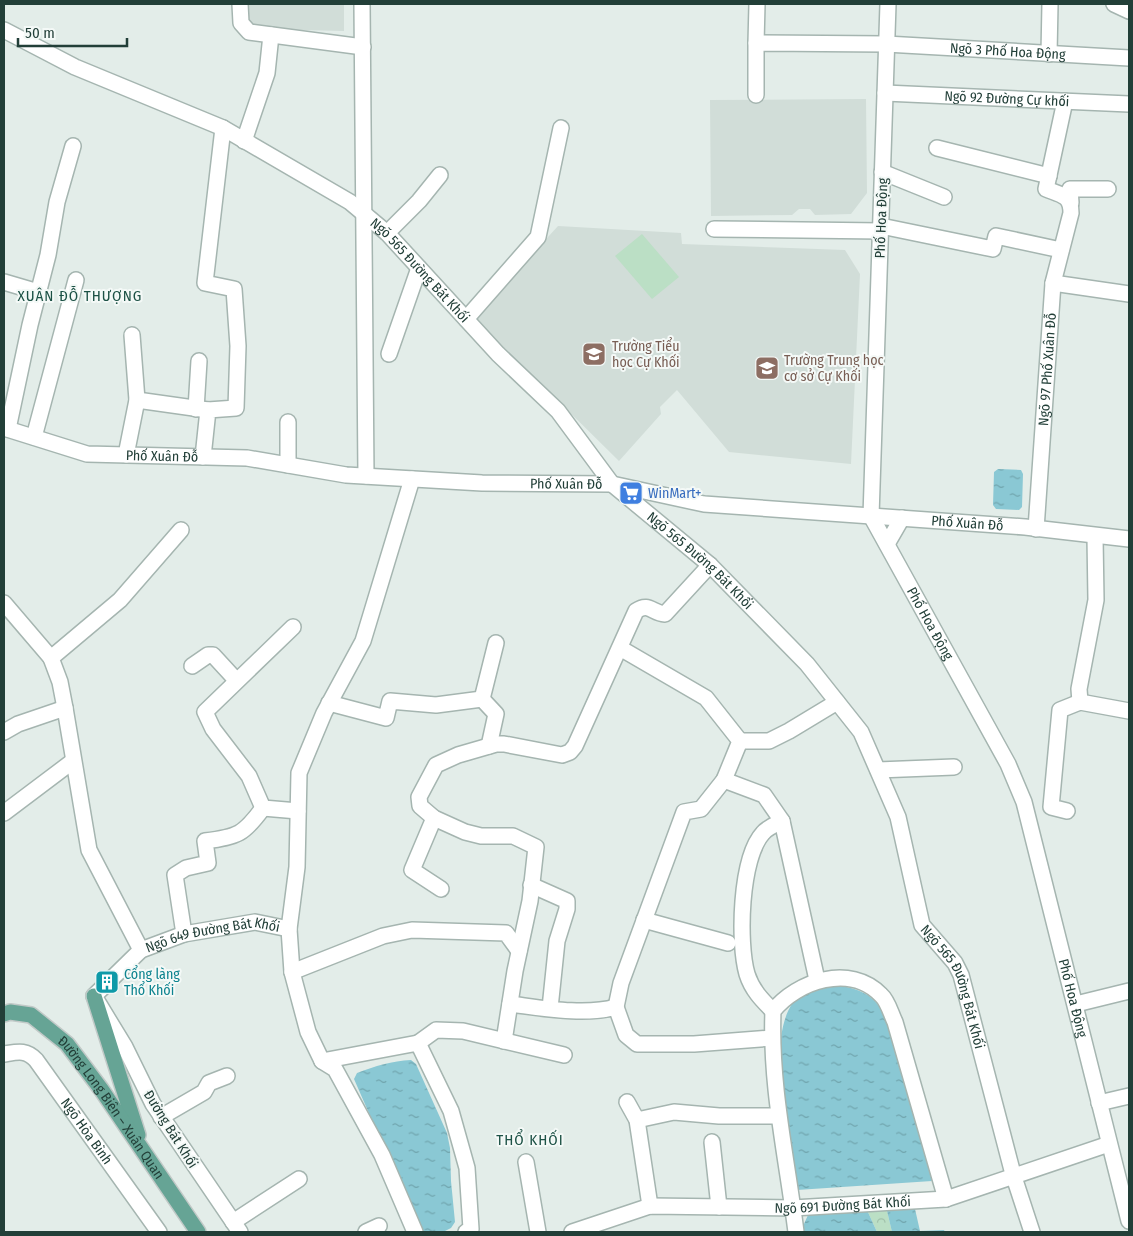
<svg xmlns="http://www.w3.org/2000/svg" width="1133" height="1236" font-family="'Fira Sans Condensed',sans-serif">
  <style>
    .built { fill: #d1ddd8 }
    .forest { fill: url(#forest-crowns) }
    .pitch { fill: #bbdfc5 }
    .water { fill: url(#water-ripples) }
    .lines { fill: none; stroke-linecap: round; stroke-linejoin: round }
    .minor-casing { stroke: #a5b5b0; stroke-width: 18 }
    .major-casing { stroke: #c1c9c7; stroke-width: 18 }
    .minor { stroke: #fff; stroke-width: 15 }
    .major { stroke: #66a495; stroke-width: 15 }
    .labels { text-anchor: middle; stroke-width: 4; stroke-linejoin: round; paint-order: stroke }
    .street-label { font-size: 14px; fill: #223f38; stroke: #f4f9f7 }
    .education-label { font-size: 14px; fill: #785e54; stroke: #f4f9f7; text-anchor: start }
    .shop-label { font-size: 14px; fill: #366cbe; stroke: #f4f9f7; text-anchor: start }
    .culture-label { font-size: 14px; fill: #0d838f; stroke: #f4f9f7; text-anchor: start }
    .neighbourhood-label { font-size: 15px; letter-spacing: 1px; fill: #1d5246; stroke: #f4f9f7 }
  </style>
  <defs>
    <pattern id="forest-crowns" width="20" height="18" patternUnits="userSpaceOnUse" patternTransform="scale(1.25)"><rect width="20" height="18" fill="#bbdfc5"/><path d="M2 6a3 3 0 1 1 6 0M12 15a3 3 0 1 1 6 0" fill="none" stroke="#a0c0aa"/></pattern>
    <pattern id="water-ripples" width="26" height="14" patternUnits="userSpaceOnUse" patternTransform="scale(1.25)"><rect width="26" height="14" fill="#8ac8d4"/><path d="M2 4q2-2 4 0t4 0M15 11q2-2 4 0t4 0" fill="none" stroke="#70a4ad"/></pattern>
  </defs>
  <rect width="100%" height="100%" fill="#e3ede9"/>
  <path class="built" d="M244,4H344V31L260,29L244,22Z
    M866,99L867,193L851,214L815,215L810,209H799L792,215L711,216L710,100Z
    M558,226L681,233L682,244L845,250L860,274L851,464L729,452L677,390L660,407L661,414L619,461L474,318Z"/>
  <path class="forest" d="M867,1210L887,1211L892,1232H877Z"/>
  <path class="pitch" d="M642,234L679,277L652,299L615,256Z"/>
  <path class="water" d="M998,469L1021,470L1023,474L1022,507L1019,510L996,509L993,505L994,472Z
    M842,986C872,992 879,1002 891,1028L932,1181L797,1190C789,1144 760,1026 801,994C812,986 829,986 842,986Z
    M411,1060L416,1064L447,1133L450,1148L451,1181L455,1222L451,1228L443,1232H423L420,1230L354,1079L357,1073C375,1066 392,1061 411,1060Z
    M915,1209L920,1231L944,1230L945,1232H892L887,1211Z
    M867,1210L877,1232H804V1224L808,1215Z"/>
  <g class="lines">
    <g class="minor-casing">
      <g id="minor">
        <path d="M240,4L241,23L249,32L363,47"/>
        <path d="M362,4L366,476"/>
        <path id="s1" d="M888,4L871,516L1008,764L1024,802L1129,1221"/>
        <path d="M1114,4L1129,11"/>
        <path id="s2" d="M4,30L75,67L223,128L350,202L387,233L498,354L558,411L612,484L710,565L807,664L861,732L898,817L922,925L955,963L961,975L1013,1174L1032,1232"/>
        <path d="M756,43L757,4"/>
        <path d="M1049,54L1050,4"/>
        <path id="s3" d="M885,93L1129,104"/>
        <path id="s4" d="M756,95V43L886,44L1129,58"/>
        <path d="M244,141L267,73L271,35"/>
        <path d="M937,148L1049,176"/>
        <path d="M882,172L944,197"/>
        <path d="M1071,203L1070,189H1108"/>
        <path d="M881,226L993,249L996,236L1061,250"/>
        <path d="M714,229L881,231"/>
        <path d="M387,233L419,201L440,175"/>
        <path d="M4,282L38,292"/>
        <path d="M1053,283L1129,294"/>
        <path d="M466,319L538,237L561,128"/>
        <path d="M389,354L419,268"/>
        <path d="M137,400L208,410"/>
        <path d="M196,409L199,361"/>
        <path d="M288,422V465"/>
        <path id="s5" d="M4,428L87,454L247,458L346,475L482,483L612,484L704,504L1025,527L1129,539"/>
        <path d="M8,429L30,325L48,255L57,202L73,146"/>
        <path d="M34,437L76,280"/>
        <path d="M126,455L137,400L132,335"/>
        <path d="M203,457L208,410L236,408L238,346L234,289L205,283L223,128"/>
        <path d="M412,479L363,641L324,713L299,773L297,867L289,929L292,972L308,1032L322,1061L335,1069L382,1155L415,1232"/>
        <path id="s6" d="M1036,529L1053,283L1071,213C1071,195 1061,195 1046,189L1065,101"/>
        <path d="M887,544L902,518"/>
        <path d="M4,603L51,658"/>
        <path d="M293,627L205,712L213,729L249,776L263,808L298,811"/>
        <path d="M192,666L208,655H213L236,680"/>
        <path d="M482,699L496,643"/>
        <path d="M1080,702L1079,689L1096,600L1095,537"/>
        <path d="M1080,702L1129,711"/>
        <path d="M329,703L386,718L390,701L436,705L482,699L496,714L489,746"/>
        <path d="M4,732L18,724L65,708"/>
        <path d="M740,741H769L789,731L837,702"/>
        <path d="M878,770L954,767"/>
        <path d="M724,780L764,795L782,821L817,980"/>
        <path d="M1067,811L1051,807L1060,710L1080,702"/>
        <path d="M4,813L73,761"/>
        <path d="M434,818L412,870L441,889"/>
        <path d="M531,885L567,901V909L557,941L550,1008"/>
        <path d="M644,920L728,943"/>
        <path d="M184,934L175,875L186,868L208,863L205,841C238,837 244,834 263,808"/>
        <path d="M141,950L89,850L65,708L60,682L51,658L120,600L181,530"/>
        <path d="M292,972L383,936L412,930L506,933L519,951"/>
        <path d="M510,1004C542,1008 585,1016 616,1007L626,1035L637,1044H694L772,1038"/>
        <path d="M1076,1004L1129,991"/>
        <path d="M616,1007L621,983L684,812L701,809L724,780L740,741L706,698L620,648"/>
        <path d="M773,1011C762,1000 752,990 747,974C738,943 740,858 763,833C767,828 776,824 782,821"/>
        <path d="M504,1041L515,971L530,901L536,847L513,836H481L465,832L434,818L420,806L419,797L436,765L458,755L496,744H504L562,755L570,752L575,746L636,611C649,602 652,613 665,614L710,565"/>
        <path d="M418,1043L436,1030L463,1031L564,1055"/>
        <path id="s7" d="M4,1054C17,1052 26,1049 36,1060L159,1232"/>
        <path d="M322,1061L418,1043L451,1111L467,1168L471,1229L466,1232"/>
        <path d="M627,1102L637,1120L650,1206"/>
        <path d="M1099,1103L1129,1096"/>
        <path d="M161,1117L204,1092L209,1083L227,1076"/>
        <path d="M637,1120L674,1112L719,1116H777"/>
        <path d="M712,1142L719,1207"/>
        <path d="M526,1162L538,1232"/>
        <path d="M233,1222L299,1179"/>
        <path id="s8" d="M240,1232L153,1104L125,1047L94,996L141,950L184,934L255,922L289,929"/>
        <path d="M366,1232L379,1226"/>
        <path id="s9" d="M572,1232L650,1206L793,1208L946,1199L1109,1144"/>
        <path d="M796,1232C787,1158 770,1087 773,1011C797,981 850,963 881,995C888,1001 891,1014 895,1022L946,1199"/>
      </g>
    </g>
    <g class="major-casing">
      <g id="major">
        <path d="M94,996L138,1135"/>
        <path id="s10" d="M4,1014L10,1012L31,1015L67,1044L101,1089L198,1232"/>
      </g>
    </g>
    <use href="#minor" class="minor"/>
    <use href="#major" class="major"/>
  </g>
  <defs>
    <g id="school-square" transform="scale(1.25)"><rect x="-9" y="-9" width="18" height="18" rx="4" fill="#8d6e63" stroke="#f4f9f7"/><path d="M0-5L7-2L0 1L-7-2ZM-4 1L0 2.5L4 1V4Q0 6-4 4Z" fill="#fff"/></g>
    <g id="supermarket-square" transform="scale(1.25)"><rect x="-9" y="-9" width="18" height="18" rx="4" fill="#3f7fe0" stroke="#f4f9f7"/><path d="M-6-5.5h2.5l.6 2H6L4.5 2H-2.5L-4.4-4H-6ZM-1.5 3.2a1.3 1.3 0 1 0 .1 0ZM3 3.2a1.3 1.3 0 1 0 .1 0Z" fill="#fff"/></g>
    <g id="building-square" transform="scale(1.25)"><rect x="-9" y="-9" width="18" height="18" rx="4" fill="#0f9aa8" stroke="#f4f9f7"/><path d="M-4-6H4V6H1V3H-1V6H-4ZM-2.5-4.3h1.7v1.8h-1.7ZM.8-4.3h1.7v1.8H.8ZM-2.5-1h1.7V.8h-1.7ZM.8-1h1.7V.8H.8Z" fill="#fff"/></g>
  </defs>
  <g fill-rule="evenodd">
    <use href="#school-square" x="594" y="354"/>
    <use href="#school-square" x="767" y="368"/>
    <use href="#supermarket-square" x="631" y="493"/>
    <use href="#building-square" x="107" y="982"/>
  </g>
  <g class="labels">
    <g class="street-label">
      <text dy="5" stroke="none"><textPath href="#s4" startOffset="304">Ngõ 3 Phố Hoa Động</textPath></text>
      <text dy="5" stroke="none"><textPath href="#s3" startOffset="122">Ngõ 92 Đường Cự khối</textPath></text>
      <text transform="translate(881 218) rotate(-88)" y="5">Phố Hoa Động</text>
      <text dy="5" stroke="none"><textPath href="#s2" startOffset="485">Ngõ 565 Đường Bát Khối</textPath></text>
      <text dy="5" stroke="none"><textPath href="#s6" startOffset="160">Ngõ 97 Phố Xuân Đỗ</textPath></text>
      <text dy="5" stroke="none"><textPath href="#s5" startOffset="162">Phố Xuân Đỗ</textPath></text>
      <text dy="5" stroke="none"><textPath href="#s5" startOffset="568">Phố Xuân Đỗ</textPath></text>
      <text dy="5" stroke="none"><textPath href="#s5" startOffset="972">Phố Xuân Đỗ</textPath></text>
      <text dy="5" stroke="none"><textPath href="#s2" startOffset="890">Ngõ 565 Đường Bát Khối</textPath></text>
      <text dy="5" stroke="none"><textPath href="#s1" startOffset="635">Phố Hoa Động</textPath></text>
      <text dy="5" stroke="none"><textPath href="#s8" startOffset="418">Ngõ 649 Đường Bát Khối</textPath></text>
      <text dy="5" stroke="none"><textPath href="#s2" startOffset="1400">Ngõ 565 Đường Bát Khối</textPath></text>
      <text dy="5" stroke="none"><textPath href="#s1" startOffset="1039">Phố Hoa Động</textPath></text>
      <text dy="5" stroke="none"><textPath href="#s10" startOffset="151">Đường Long Biên – Xuân Quan</textPath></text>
      <text transform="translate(171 1129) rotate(58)" y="5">Đường Bát Khối</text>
      <text dy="5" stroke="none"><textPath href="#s7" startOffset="122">Ngõ Hòa Bình</textPath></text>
      <text dy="5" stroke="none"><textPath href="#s9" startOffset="275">Ngõ 691 Đường Bát Khối</textPath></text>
    </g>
    <g class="education-label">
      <text x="612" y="351">Trường Tiểu<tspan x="612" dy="16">học Cự Khối</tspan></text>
      <text x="784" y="365">Trường Trung học<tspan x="784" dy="16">cơ sở Cự Khối</tspan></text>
    </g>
    <g class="shop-label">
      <text x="648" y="498">WinMart+</text>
    </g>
    <g class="culture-label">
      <text x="124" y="979">Cổng làng<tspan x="124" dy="16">Thổ Khối</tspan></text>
    </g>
    <g class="neighbourhood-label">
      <text x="80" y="301">XUÂN ĐỖ THƯỢNG</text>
      <text x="530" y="1145">THỔ KHỐI</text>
    </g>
  </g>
  <rect width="1133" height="1236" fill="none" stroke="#223f38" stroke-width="10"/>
  <path d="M18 38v8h109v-8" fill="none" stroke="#223f38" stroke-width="2.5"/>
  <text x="25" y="38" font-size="15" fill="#223f38" stroke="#f4f9f7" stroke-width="4" paint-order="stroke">50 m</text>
</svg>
